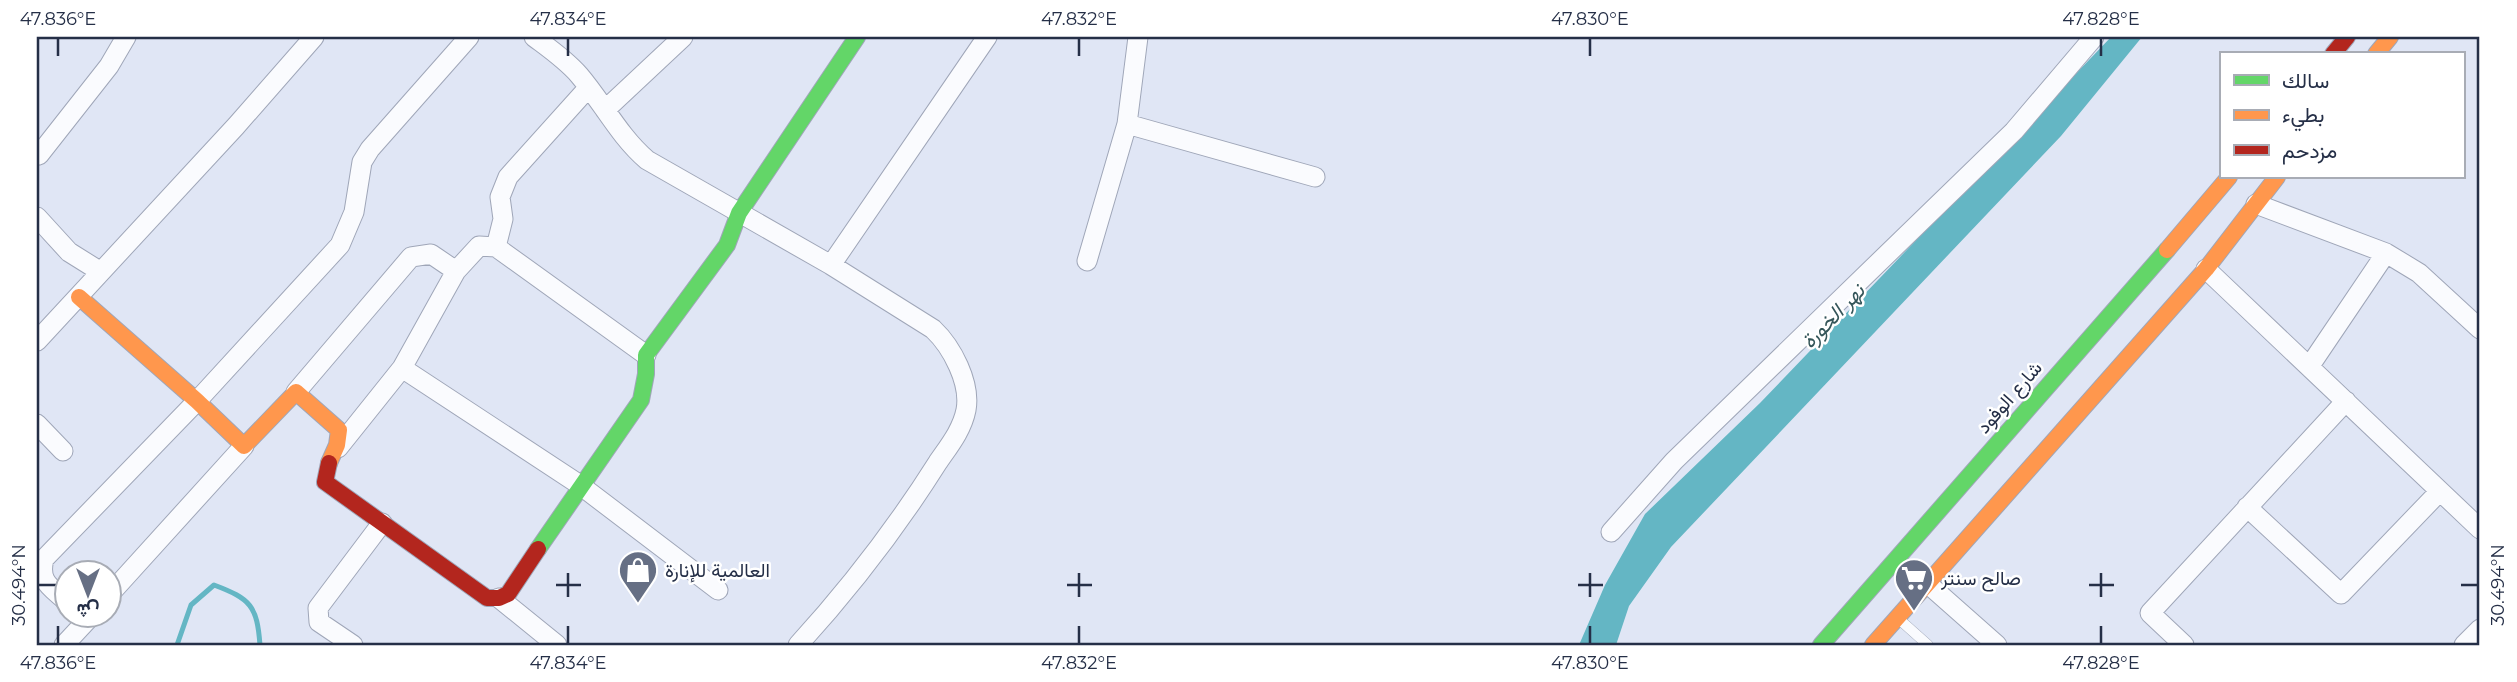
<svg xmlns="http://www.w3.org/2000/svg" width="2517" height="682" font-family="Montserrat,Vazirmatn,sans-serif">
  <style>
    .water { fill: #64b6c4 }
    .lines { fill: none; stroke-linecap: round; stroke-linejoin: round }
    .stream { stroke: #64b6c4; stroke-width: 5 }
    .lane-casing { stroke: #9fa6b8; stroke-width: 11 }
    .street-casing { stroke: #9fa6b8; stroke-width: 21 }
    .fast-casing { stroke: #9fa6b8; stroke-width: 18 }
    .slow-casing { stroke: #9fa6b8; stroke-width: 18 }
    .jam-casing { stroke: #9fa6b8; stroke-width: 18 }
    .lane { stroke: #fafbfe; stroke-width: 10 }
    .street { stroke: #fafbfe; stroke-width: 19 }
    .fast { stroke: #63d668; stroke-width: 16 }
    .slow { stroke: #ff974d; stroke-width: 16 }
    .jam { stroke: #b3261e; stroke-width: 16 }
    .ticks { fill: none; stroke: #252f47; stroke-width: 2.5 }
    .labels { text-anchor: middle; stroke-width: 5; stroke-linejoin: round; paint-order: stroke }
    .street-label { font-size: 19px; fill: #252f47; stroke: #fff }
    .poi-label { font-size: 19px; fill: #252f47; stroke: #fff; text-anchor: start }
    .water-label { font-size: 21px; font-style: italic; fill: #345559; stroke: #fff }
    .neatline { fill: none; stroke: #252f47; stroke-width: 2.5 }
    .ticks-label { font-size: 18px; text-anchor: middle; fill: #252f47 }
  </style>
  <rect width="100%" height="100%" fill="#e0e6f5"/>
  <path class="water" d="M2111,37H2142L2061,136L1671,547L1629,606L1616,645H1579L1605,585L1645,514L1760,403Z"/>
  <g class="lines">
    <path class="stream" d="M177,645L191,605L214,585C251,599 257,606 260,645"/>
    <g class="lane-casing">
      <path id="lane" d="M1900,620L1928,645"/>
    </g>
    <g class="street-casing">
      <path id="street" d="M534,37C550,49 566,60 579,75C603,103 619,136 647,160L831,265L933,329C952,347 971,383 966,410C962,430 949,446 938,462C897,527 850,588 798,645
        M605,110L683,37
        M1127,124L1315,177
        M39,155L109,66L126,37
        M2256,204L2386,253L2419,273L2480,329
        M37,217L69,252L101,272
        M496,247L503,219L500,197L508,177L588,88
        M1087,261L1127,124L1138,37
        M831,265L987,37
        M2206,269L2480,529
        M37,341L236,126L314,37
        M2309,367L2386,253
        M402,368L456,271L479,246L496,247L646,355
        M296,392L411,257L431,254L456,271
        M37,424L63,451
        M338,448L402,368L580,485L718,590
        M2247,507L2341,594L2440,491
        M1611,532L1674,461L2014,131L2094,37
        M1928,584L1997,645
        M108,596L244,446
        M499,598L557,645
        M66,601C51,587 38,582 44,559L197,401L340,245L354,212L362,162L370,149L469,37
        M64,645L91,616
        M353,645L319,622L318,608L382,523
        M2184,645L2150,613L2346,401
        M2464,645L2480,629"/>
    </g>
    <g class="fast-casing">
      <path id="fast" d="M538,549L641,400L646,374V355L727,245L739,213L857,37
        M1821,645L2167,250"/>
    </g>
    <g class="slow-casing">
      <path id="slow" d="M2376,54L2390,37
        M2167,250L2229,177
        M79,297L197,401L244,446L296,392L339,430L337,445L329,463
        M1873,645L2206,269L2277,177"/>
    </g>
    <g class="jam-casing">
      <path id="jam" d="M2333,54L2347,37
        M329,463L325,482L487,598H499L508,594L538,549"/>
    </g>
    <use href="#lane" class="lane"/>
    <use href="#street" class="street"/>
    <use href="#fast" class="fast"/>
    <use href="#slow" class="slow"/>
    <use href="#jam" class="jam"/>
  </g>
  <path class="ticks" d="M58,38V56M568,38V56M1079,38V56M1590,38V56M2101,38V56M568,573V597M1079,573V597M1590,573V597M2101,573V597M38,585H56M556,585H581M1067,585H1092M1578,585H1603M2089,585H2114M2461,585H2478M58,626V644M568,626V644M1079,626V644M1590,626V644M2101,626V644"/>
  <defs>
    <g id="shop-pin" transform="scale(2.0125)"><path d="M0 17L-7.5 6A9.5 9.5 0 1 1 7.5 6Z" fill="#666f84" stroke="#fff"/><path d="M-5-2.5h2.3a2.7 3.5 0 0 1 5.4 0H5L5.5 6h-11ZM-1.5-2.5h3a1.5 2.3 0 0 0-3 0Z" fill="#fff"/></g>
    <g id="supermarket-pin" transform="scale(2.0125)"><path d="M0 17L-7.5 6A9.5 9.5 0 1 1 7.5 6Z" fill="#666f84" stroke="#fff"/><path d="M-6-5.5h2.5l.6 2H6L4.5 2H-2.5L-4.4-4H-6ZM-1.5 3.2a1.3 1.3 0 1 0 .1 0ZM3 3.2a1.3 1.3 0 1 0 .1 0Z" fill="#fff"/></g>
  </defs>
  <g fill-rule="evenodd">
    <use href="#shop-pin" x="638" y="570"/>
    <use href="#supermarket-pin" x="1914" y="578"/>
  </g>
  <g class="labels">
    <g class="street-label">
      <text transform="translate(2009 397) rotate(-49)" y="7">شارع الوفود</text>
    </g>
    <g class="poi-label">
      <text x="665" y="577">العالمية للإنارة</text>
      <text x="1941" y="585">صالح سنتر</text>
    </g>
    <g class="water-label">
      <text transform="translate(1833 316) rotate(-46)" y="7">نهر الخورة</text>
    </g>
  </g>
  <rect width="2517" height="682" fill="none" stroke="#ffffff" stroke-width="77"/>
  <rect x="2220" y="52" width="245" height="126" fill="#ffffff" stroke="#a8acb5" stroke-width="2"/>
  <rect x="2234" y="75" width="35" height="10" fill="#63d668" stroke="#a8acb5" stroke-width="2"/>
  <text x="2282" y="88" font-size="21" fill="#252f47">سالك</text>
  <rect x="2234" y="110" width="35" height="10" fill="#ff974d" stroke="#a8acb5" stroke-width="2"/>
  <text x="2282" y="122" font-size="21" fill="#252f47">بطيء</text>
  <rect x="2234" y="145" width="35" height="10" fill="#b3261e" stroke="#a8acb5" stroke-width="2"/>
  <text x="2282" y="158" font-size="21" fill="#252f47">مزدحم</text>
  <g transform="translate(88 594) rotate(180)"><circle r="33" fill="#ffffff" stroke="#a8acb5" stroke-width="2"/>
  <path d="M0-5L12 26L0 18L-12 26Z" fill="#666f84"/>
  <text y="-10" font-size="19" font-weight="bold" text-anchor="middle" fill="#252f47">ش</text>
  </g>
  <rect x="38" y="38" width="2440" height="606" class="neatline"/>
  <g class="ticks-label">
    <text x="58" y="25">47.836°E</text>
    <text x="568" y="25">47.834°E</text>
    <text x="1079" y="25">47.832°E</text>
    <text x="1590" y="25">47.830°E</text>
    <text x="2101" y="25">47.828°E</text>
    <text transform="translate(2498 585) rotate(-90)" y="6">30.494°N</text>
    <text transform="translate(19 585) rotate(-90)" y="6">30.494°N</text>
    <text x="58" y="669">47.836°E</text>
    <text x="568" y="669">47.834°E</text>
    <text x="1079" y="669">47.832°E</text>
    <text x="1590" y="669">47.830°E</text>
    <text x="2101" y="669">47.828°E</text>
  </g>
</svg>
